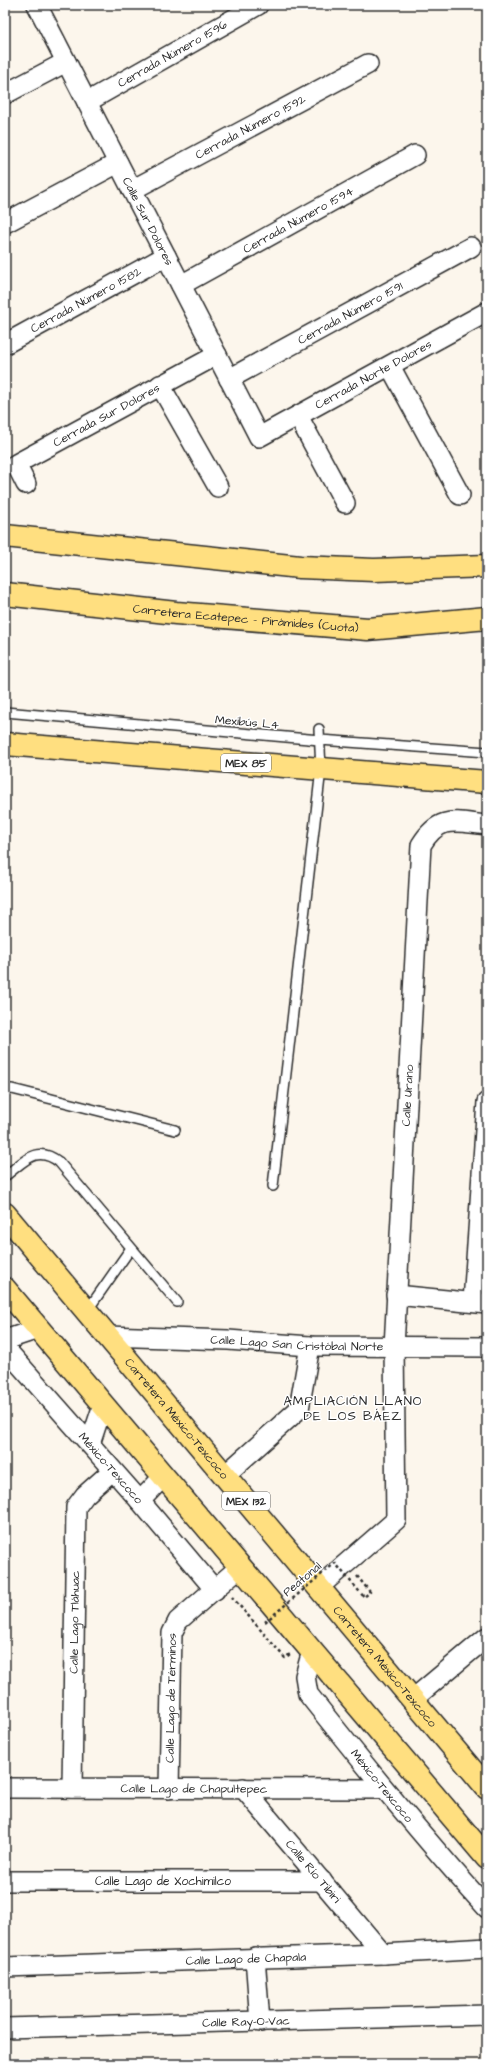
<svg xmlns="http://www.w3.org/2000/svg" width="492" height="2069" font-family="'Architects Daughter',sans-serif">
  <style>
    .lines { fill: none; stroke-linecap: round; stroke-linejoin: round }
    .service-casing { stroke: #2b2b2b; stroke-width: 12 }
    .minor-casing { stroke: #2b2b2b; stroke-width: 22 }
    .primary-casing { stroke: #2b2b2b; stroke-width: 25 }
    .trunk-casing { stroke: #2b2b2b; stroke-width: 25 }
    .motorway-casing { stroke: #2b2b2b; stroke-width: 25 }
    .path { stroke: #2b2b2b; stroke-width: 2.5; stroke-dasharray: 3 3; stroke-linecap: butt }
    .service { stroke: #fff; stroke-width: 9 }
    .minor { stroke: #fff; stroke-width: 19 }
    .primary { stroke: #ffdf80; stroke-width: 22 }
    .trunk { stroke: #ffdf80; stroke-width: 22 }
    .motorway { stroke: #ffdf80; stroke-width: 22 }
    .path-bridge { stroke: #2b2b2b; stroke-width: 2.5; stroke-dasharray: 3 3; stroke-linecap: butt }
    .labels { text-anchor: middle; stroke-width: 3; stroke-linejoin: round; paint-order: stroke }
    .shield { fill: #fff; stroke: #6b6b6b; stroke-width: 1 }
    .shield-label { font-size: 11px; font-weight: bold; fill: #2b2b2b }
    .street-label { font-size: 12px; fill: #2b2b2b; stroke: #fff }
    .neighbourhood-label { font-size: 13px; letter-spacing: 1px; fill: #2b2b2b; stroke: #fff }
  </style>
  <rect width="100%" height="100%" fill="#fcf6ec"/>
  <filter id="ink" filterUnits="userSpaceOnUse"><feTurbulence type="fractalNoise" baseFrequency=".025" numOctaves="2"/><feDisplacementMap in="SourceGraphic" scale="8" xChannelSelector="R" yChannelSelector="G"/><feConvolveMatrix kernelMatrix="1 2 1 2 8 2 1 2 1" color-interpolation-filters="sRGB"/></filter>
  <g filter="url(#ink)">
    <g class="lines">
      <g class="service-casing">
        <path id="service" d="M5,712L320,740L487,752
          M5,1090L12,1089L175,1130
          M5,1176C24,1162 36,1144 59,1162L177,1302
          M273,1186L321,769L319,729
          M87,1311L131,1248"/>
      </g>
      <g class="minor-casing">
        <g id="minor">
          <path id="s1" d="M37,5L259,437L487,312"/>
          <path d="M5,94L66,62"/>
          <path id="s2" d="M87,102L258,5"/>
          <path id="s3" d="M132,190L368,64"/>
          <path d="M5,223L118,163"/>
          <path id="s4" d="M181,285L415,155"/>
          <path id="s5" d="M5,344L166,256"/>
          <path d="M390,366L460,495"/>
          <path id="s6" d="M229,379L471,247"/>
          <path d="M160,385L218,487"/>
          <path d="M298,416L345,503"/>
          <path id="s7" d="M26,484L16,464L217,355"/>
          <path d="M396,1295L487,1304"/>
          <path d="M473,1302L487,1102"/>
          <path id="s8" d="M107,1336L228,1340L310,1346L487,1347"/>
          <path d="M5,1340L38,1329"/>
          <path id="s9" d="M5,1348L140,1501L215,1590"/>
          <path d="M90,1444L103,1405"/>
          <path d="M224,1476L299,1409L310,1346"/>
          <path d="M140,1501L164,1476"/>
          <path id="s10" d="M319,1587L396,1520L394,1347L421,845C440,814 455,822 487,825"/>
          <path id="s11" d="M312,1651L305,1676L308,1694C366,1767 424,1839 487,1908"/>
          <path d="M412,1700L487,1637"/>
          <path id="s12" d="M5,1788L383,1789"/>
          <path id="s13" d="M72,1788L76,1507L85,1495L112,1471"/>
          <path id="s14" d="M243,1788L383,1954"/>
          <path id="s15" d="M169,1789L172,1633L178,1621L241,1566"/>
          <path id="s16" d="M5,1881H322"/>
          <path d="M255,1957L260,2022"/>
          <path id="s17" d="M5,1967L383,1954L487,1948"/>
          <path id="s18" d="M5,2028L487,2015"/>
        </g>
      </g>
      <g class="primary-casing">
        <path id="primary" d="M5,744L487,782"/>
      </g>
      <g class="trunk-casing">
        <g id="trunk">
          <path id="s19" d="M5,1214L487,1788"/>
          <path d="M5,1289L487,1858"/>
        </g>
      </g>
      <g class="motorway-casing">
        <g id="motorway">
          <path d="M5,536L300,567L374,570L487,566"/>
          <path id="s20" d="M5,594L176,613L368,629L487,618"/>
        </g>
      </g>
      <path class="path" d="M357,1576L370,1592L364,1597
        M232,1597L285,1658L290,1654"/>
      <use href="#service" class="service"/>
      <use href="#minor" class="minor"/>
      <use href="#primary" class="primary"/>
      <use href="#trunk" class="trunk"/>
      <use href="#motorway" class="motorway"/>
      <path class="path-bridge" d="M265,1622L335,1563L364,1597"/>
    </g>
  </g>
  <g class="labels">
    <g class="shield">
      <rect x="221" y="754" width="50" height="18" rx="3"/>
      <rect x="222" y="1492" width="48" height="18" rx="3"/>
    </g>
    <g class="shield-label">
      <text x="246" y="767">MEX 85</text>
      <text x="246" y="1505">MEX 132</text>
    </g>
    <g class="street-label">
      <text dy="4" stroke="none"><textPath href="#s2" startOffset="98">Cerrada Número 1596</textPath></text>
      <text dy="4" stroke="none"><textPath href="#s3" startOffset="134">Cerrada Número 1592</textPath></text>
      <text dy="4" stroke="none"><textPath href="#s4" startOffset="134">Cerrada Número 1594</textPath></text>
      <text dy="4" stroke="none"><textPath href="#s1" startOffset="243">Calle Sur Dolores</textPath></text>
      <text dy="4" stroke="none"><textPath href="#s5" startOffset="92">Cerrada Número 1582</textPath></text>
      <text dy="4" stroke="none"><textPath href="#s6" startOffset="138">Cerrada Número 1591</textPath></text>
      <text dy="4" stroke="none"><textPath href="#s1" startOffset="616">Cerrada Norte Dolores</textPath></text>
      <text dy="4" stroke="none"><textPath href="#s7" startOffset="125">Cerrada Sur Dolores</textPath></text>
      <text dy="4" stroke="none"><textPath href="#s20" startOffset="242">Carretera Ecatepec - Pirámides (Cuota)</textPath></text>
      <text transform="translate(247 722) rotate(5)" y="4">Mexibús L4</text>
      <text dy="4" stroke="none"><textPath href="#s10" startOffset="527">Calle Urano</textPath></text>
      <text dy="4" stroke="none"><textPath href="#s8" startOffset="190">Calle Lago San Cristóbal Norte</textPath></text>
      <text dy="4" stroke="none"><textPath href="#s19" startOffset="267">Carretera México-Texcoco</textPath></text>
      <text dy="4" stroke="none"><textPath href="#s9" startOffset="160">México-Texcoco</textPath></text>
      <text transform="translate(302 1579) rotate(-40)" y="4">Peatonal</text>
      <text dy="4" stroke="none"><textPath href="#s13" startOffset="166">Calle Lago Tláhuac</textPath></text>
      <text dy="4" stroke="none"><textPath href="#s19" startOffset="591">Carretera México-Texcoco</textPath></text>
      <text dy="4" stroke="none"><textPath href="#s15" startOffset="91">Calle Lago de Términos</textPath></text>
      <text dy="4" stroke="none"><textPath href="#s11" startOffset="162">México-Texcoco</textPath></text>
      <text dy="4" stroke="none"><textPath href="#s12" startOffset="189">Calle Lago de Chapultepec</textPath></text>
      <text dy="4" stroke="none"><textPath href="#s14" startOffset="109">Calle Río Tibiri</textPath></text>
      <text dy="4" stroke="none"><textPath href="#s16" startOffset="158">Calle Lago de Xochimilco</textPath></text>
      <text dy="4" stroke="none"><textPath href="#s17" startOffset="241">Calle Lago de Chapala</textPath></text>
      <text dy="4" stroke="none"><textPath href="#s18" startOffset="241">Calle Ray-O-Vac</textPath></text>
    </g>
    <g class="neighbourhood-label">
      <text x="353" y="1405">AMPLIACIÓN LLANO<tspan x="353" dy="15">DE LOS BÁEZ</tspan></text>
    </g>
  </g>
  <rect width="492" height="2069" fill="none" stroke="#fff" stroke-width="20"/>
  <rect x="10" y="10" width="472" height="2049" fill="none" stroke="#2b2b2b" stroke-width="1.5" filter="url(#ink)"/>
</svg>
